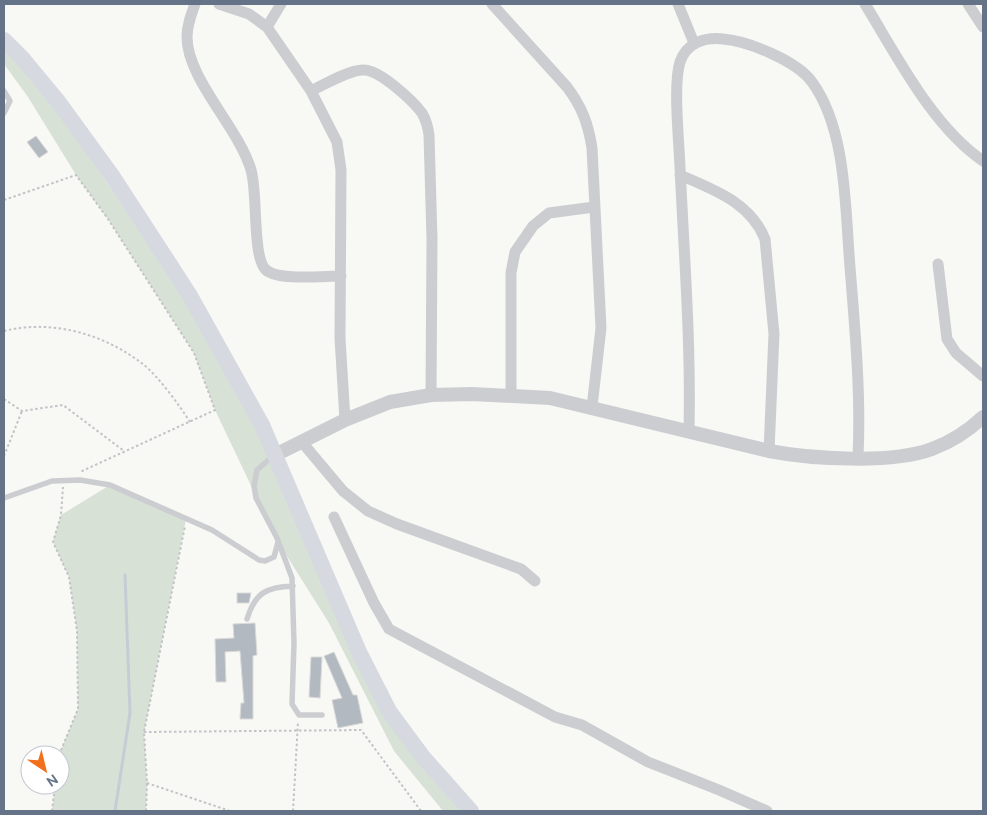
<svg xmlns="http://www.w3.org/2000/svg" width="987" height="815" font-family="Ubuntu,sans-serif">
  <style>
    .green { fill: #d8e1d6 }
    .lines { fill: none; stroke-linecap: round; stroke-linejoin: round }
    .stream { stroke: #c4cdd4; stroke-width: 3 }
    .building { fill: #b3b9c0; stroke: #dadad8 }
    .path { stroke: #c1c3c6; stroke-width: 2; stroke-dasharray: 2.5 2.5; stroke-linecap: butt }
    .service { stroke: #cbcdd1; stroke-width: 5.5 }
    .minor { stroke: #cbcdd1; stroke-width: 11 }
    .tertiary { stroke: #cbcdd1; stroke-width: 14 }
    .secondary { stroke: #d6dae0; stroke-width: 16 }
  </style>
  <rect width="100%" height="100%" fill="#f8f8f5"/>
  <path class="green" d="M4,40L23,59L225,356L376,688L471,811H443L394,751L329,623L278,542L215,410L194,353L108,219L76,175L28,97L4,64Z
    M110,485L186,519L144,732L147,783L146,811H52L55,785H60L59,755L78,709L77,631L69,577L53,542L61,515Z"/>
  <g class="lines">
    <path class="stream" d="M115,811L130,713L125,575"/>
  </g>
  <path class="building" d="M36,136L48,152L39,158L27,142Z
    M237,593H251L249,603H237Z
    M255,623L257,655L253,656V719H240L241,703H244L240,651L225,652L226,682H216L215,639L234,638L233,624Z
    M334,652L353,695H357L363,723L338,728L332,700L342,698L324,656Z
    M311,657H322L320,698L309,697Z"/>
  <g class="lines">
    <path class="path" d="M4,200L76,175L108,219L194,353L215,410L80,472
      M4,331C52,319 105,334 144,365C158,376 180,406 190,422
      M4,399L22,411L63,405L124,451
      M4,456L22,411
      M144,732L361,730L421,811
      M4,741V772
      M59,755L78,709L77,631L69,577L53,542L61,515L63,487
      M147,783L230,811
      M52,811L55,785
      M146,811L147,783L144,732L185,526
      M293,811L298,722"/>
    <path class="service" d="M4,91L10,101L4,113
      M273,456L257,470L254,486L256,498L277,538L292,578L294,643L292,704L299,715H322
      M4,498L52,481L80,480L110,485L212,530L259,560L265,561L274,557L278,542
      M247,619C255,593 266,587 293,586"/>
    <path class="minor" d="M195,4C191,15 187,25 187,37C187,79 239,128 251,170C258,192 252,258 266,270C279,281 323,276 341,276
      M219,4L249,14L267,27L311,91L337,142L341,170L340,338L345,420
      M492,4L567,87C582,107 588,123 592,148L601,328L592,407
      M678,4L694,43
      M865,4C897,56 932,126 983,161
      M968,4L983,27
      M267,27L281,4
      M311,91C323,85 351,69 364,70C380,70 413,101 422,113C426,120 428,127 429,135L432,239L431,395
      M680,175C714,190 750,202 765,239L774,334L769,451
      M938,264L947,339L956,353L983,376
      M511,395V273L515,252L533,226L549,213L594,207
      M689,430C691,342 684,254 680,167C679,141 673,84 680,62C686,43 705,37 723,39C748,41 797,61 812,82C847,130 845,209 850,267C855,330 861,394 858,457
      M301,441L343,491L368,511L397,524L521,569L535,581
      M334,517L374,603L389,629L555,717L582,725L648,762L719,790L767,811"/>
    <path class="tertiary" d="M275,455L345,420L390,402L431,395L472,394L550,398L769,451C811,459 892,464 932,449C951,442 968,431 983,417"/>
    <path class="secondary" d="M4,40L23,59L57,100L113,177L189,294L262,425L359,652L389,711L423,757L471,811"/>
  </g>
  <rect width="987" height="815" fill="none" stroke="#657389" stroke-width="10"/>
  <g transform="translate(45 770) rotate(145)"><circle r="24" fill="#ffffff" stroke="#c1c7d0"/>
  <path d="M0-4L9 19L0 12L-9 19Z" fill="#f2701c"/>
  <text y="-8" font-size="14" font-weight="bold" text-anchor="middle" fill="#657389">N</text>
  </g>
</svg>
